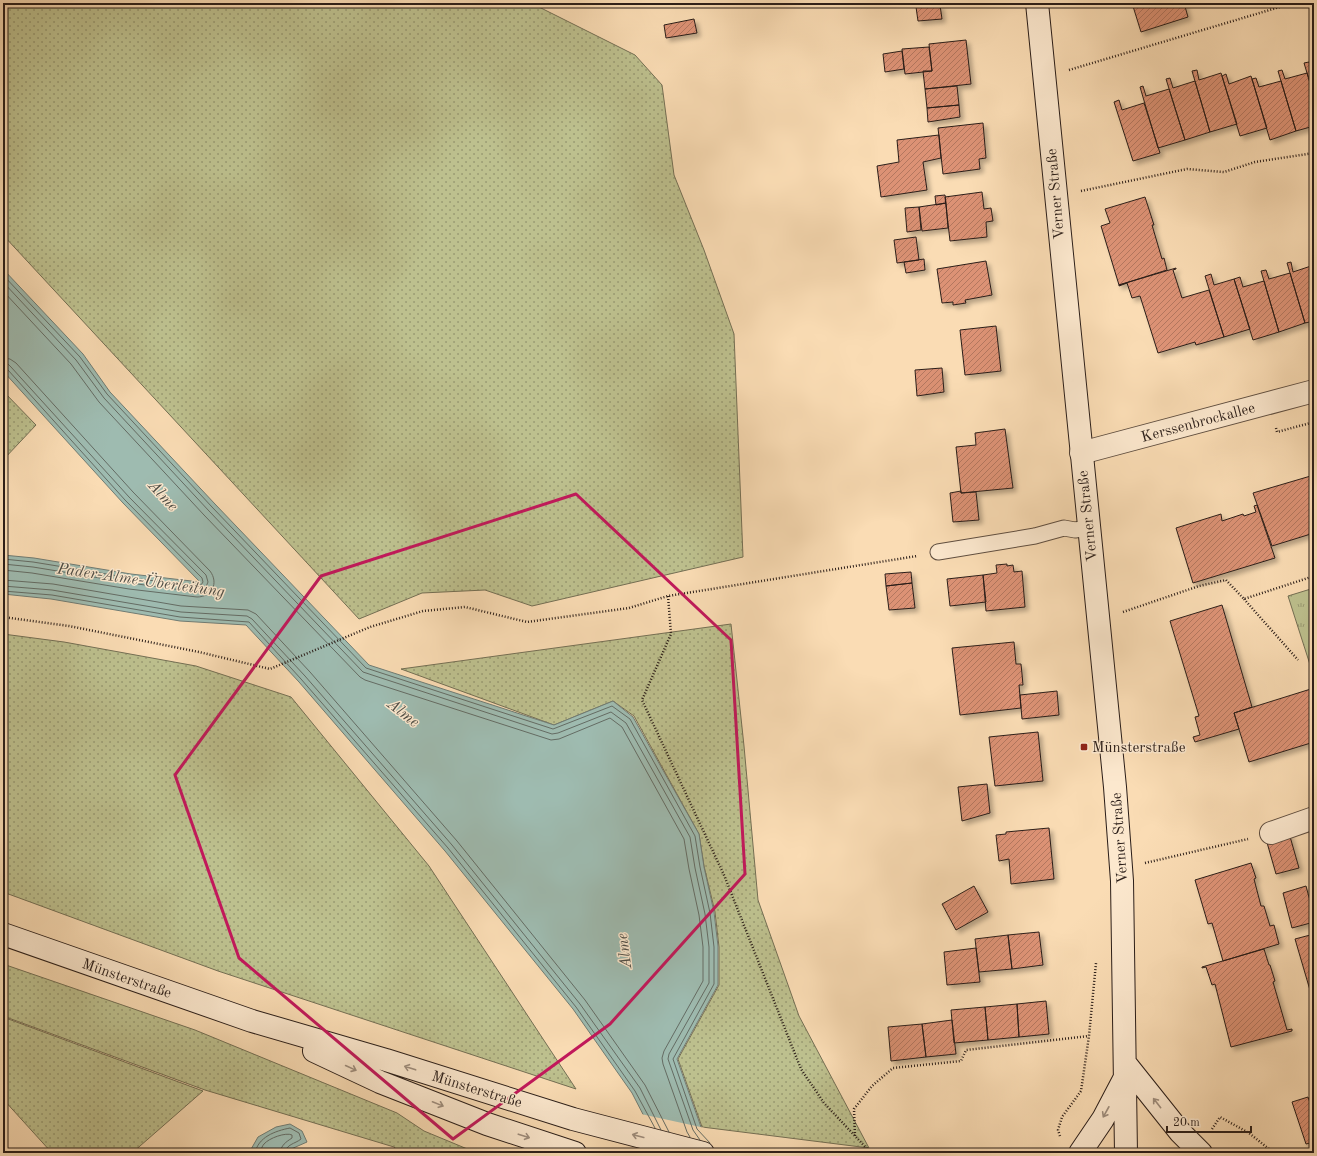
<svg xmlns="http://www.w3.org/2000/svg" width="1317" height="1156" font-family="'Old Standard TT',serif">
  <style>
    .grass { fill: url(#grass-dots); stroke: #746f54 }
    .park { fill: url(#park-tufts); stroke: #746f54 }
    .water { fill: #9ebbb0; stroke: #707c74 }
    .pier { fill: #fadcb4 }
    .lines { fill: none; stroke-linecap: round; stroke-linejoin: round }
    .shore { stroke: #646c64; stroke-width: 1 }
    .building { fill: url(#building-hatch); stroke: #2b1e19; filter: url(#shadow) }
    .service-casing { stroke: #5f4e40; stroke-width: 17 }
    .minor-casing { stroke: #5f4e40; stroke-width: 24 }
    .secondary-casing { stroke: #2b1e19; stroke-width: 24 }
    .path { stroke: #2b1e19; stroke-width: 2.5; stroke-dasharray: 1 2; stroke-linecap: butt }
    .service { stroke: #fce8ce; stroke-width: 15 }
    .minor { stroke: #fce8ce; stroke-width: 22 }
    .secondary { stroke: #fce8ce; stroke-width: 22 }
    .oneway { stroke: #9e8d7d }
    .marked { fill: none; stroke: #c2185b; stroke-width: 3; stroke-linejoin: round }
    .poi-dot { fill: #8f2418; stroke: #fce8ce; stroke-width: 1.5 }
    .labels { text-anchor: middle; stroke-width: 3; stroke-linejoin: round; paint-order: stroke }
    .street-label { font-size: 15px; fill: #2b1e19; stroke: #fce8ce }
    .poi-label { font-size: 15px; fill: #2b1e19; stroke: #fce8ce; text-anchor: start }
    .water-label { font-size: 16px; font-style: italic; fill: #4e4d46; stroke: #fce8ce }
  </style>
  <defs>
    <pattern id="grass-dots" width="8" height="8" patternUnits="userSpaceOnUse"><rect width="8" height="8" fill="#bdc08e"/><path d="M2 2h.1M6 6h.1" fill="none" stroke="#9a9b73" stroke-width="1.8" stroke-linecap="round"/></pattern>
    <pattern id="park-tufts" width="24" height="20" patternUnits="userSpaceOnUse"><rect width="24" height="20" fill="#bdc08e"/><path d="M3 7l-1-3M5 7V3M7 7l1-3M15 17l-1-3M17 17v-4M19 17l1-3" fill="none" stroke="#9a9b73"/></pattern>
    <pattern id="building-hatch" width="6" height="6" patternUnits="userSpaceOnUse"><rect width="6" height="6" fill="#dc9274"/><path d="M-1 1l2-2M0 6l6-6M5 7l2-2" fill="none" stroke="#b3775e"/></pattern>
    <filter id="shadow"><feDropShadow dx="3.5" dy="3.5" stdDeviation="2" flood-color="#0004"/></filter>
  </defs>
  <rect width="100%" height="100%" fill="#fadcb4"/>
  <filter id="stains"><feTurbulence type="fractalNoise" baseFrequency=".005" numOctaves="4"/><feColorMatrix values="0 0 0 0 .2 0 0 0 0 .09 0 0 0 0 .02 0 0 0 .5 -.17"/></filter>
  <radialGradient id="worn" r=".72"><stop offset=".6" stop-color="#630" stop-opacity="0"/><stop offset="1" stop-color="#630" stop-opacity=".3"/></radialGradient>
  <path class="grass" d="M3,3H531L635,55L662,85L674,175L704,250L734,334L743,557L532,606L485,590L422,593L359,619L3,235Z
    M3,391L36,425L3,460Z
    M731,624L744,746L758,900L799,1016L869,1148L702,1127L678,1059L719,985V947L715,912L704,866L699,834L634,716L613,701L554,725L401,669Z
    M3,634L64,642L196,666L291,697L429,866L576,1089L218,971L3,892Z
    M3,964L195,1030L397,1113L424,1131L477,1153H401L394,1147L205,1090L3,1016Z
    M3,1017L203,1091L132,1153H52L3,1099Z"/>
  <path class="park" d="M1314,588V674H1313L1288,596Z"/>
  <path class="water" d="M3,269L83,354L110,392L215,504L369,665L554,725L613,701L633,717L699,834L704,867L714,912L718,946V985L677,1059L701,1127L723,1153H663L632,1093L573,1009L445,851L299,682L246,625L180,621L51,599L3,594V555L34,558L131,574L200,582L123,503L3,371Z
    M290,1124L302,1131L307,1142L291,1149L288,1153H252L250,1151L258,1137L276,1127Z"/>
  <path class="pier" d="M641,1114L705,1128L725,1153H661Z"/>
  <g class="lines">
    <path class="shore" d="M3,275L80,357L107,394L212,507L366,668L553,729L612,706L630,719L695,836L700,867L710,913L714,947V984L673,1059L697,1129L710,1143
      M3,282L76,360L104,398L209,511L363,672L552,734L558,733L611,712L626,723L690,837L695,868L705,914L709,947V983L669,1054L668,1059L693,1130L700,1140
      M3,291L71,364L99,402L204,515L360,677L365,680L551,740L559,739L610,718L622,727L684,839L689,869L699,915L703,947V981L664,1051L662,1058L663,1064L687,1132L690,1137
      M3,358L10,359L16,363L133,492L210,571C219,583 212,597 197,597L129,589L32,573L3,570
      M3,364H8L11,367L129,497L206,575L208,582L205,589L197,592L130,583L33,567L3,564
      M3,369L8,370L125,500L202,578L203,582L201,585L197,586L131,578L33,562L3,559
      M3,580L53,584L181,606L248,610L256,614L310,672L457,841L585,1000L645,1085L669,1132
      M3,586L52,590L181,612L247,616L252,619L305,676L452,845L580,1004L640,1088L661,1130
      M3,591L52,595L180,617L249,622L301,679L448,848L576,1007L635,1091L655,1128
      M255,1153C258,1137 275,1131 290,1128L299,1133L301,1139C295,1144 286,1144 285,1153
      M260,1153C261,1150 262,1146 264,1144C269,1138 286,1132 292,1135V1138C286,1142 281,1145 280,1153"/>
  </g>
  <path class="building" d="M1132,3H1184L1188,17L1141,32Z
    M940,5L942,19L918,21L916,7Z
    M694,19L697,33L666,38L664,25Z
    M966,40L971,84L925,89L923,71H932L929,44Z
    M929,47L932,71L905,74L902,49Z
    M902,51L904,69L885,72L883,54Z
    M1309,62L1312,72L1314,71V96L1304,63Z
    M1197,70L1199,80L1221,73L1237,124L1210,132L1192,71Z
    M1282,70L1285,79L1307,73L1314,96V126L1296,131L1278,71Z
    M1226,74L1229,84L1251,76L1267,128L1240,136L1222,76Z
    M1170,78L1173,88L1195,81L1210,132L1185,140L1166,79Z
    M1256,78L1259,87L1281,81L1296,131L1270,140L1252,79Z
    M957,86L959,105L927,108L925,89Z
    M1143,86L1146,96L1169,89L1185,140L1158,148L1140,87Z
    M1119,100L1122,110L1144,103L1160,153L1133,161L1114,102Z
    M959,105L960,117L928,122L927,108Z
    M983,123L986,158L979,159L980,169L943,174L938,128Z
    M939,135L941,158L923,162L927,190L881,197L877,166L899,162L897,140Z
    M982,192L984,209L991,208L993,221L986,222L987,237L950,241L945,197Z
    M945,195L946,203L936,205L935,196Z
    M1145,197L1154,225H1152L1162,259L1164,258L1167,270L1119,285L1101,226L1110,223L1105,209Z
    M946,203L948,228L922,231L919,207Z
    M919,207L921,230L907,232L905,208Z
    M916,237L919,260L897,263L894,240Z
    M1314,244V258L1310,245Z
    M924,259L925,270L906,273L904,262Z
    M986,261L992,295L965,300L966,303L953,305V302L942,303L937,269Z
    M1291,262L1293,272L1314,265V321L1305,323L1287,263Z
    M1176,268V269L1173,270L1182,298L1209,290L1224,337L1196,345L1195,342L1158,353L1140,296L1132,298L1127,283L1119,286V285Z
    M1266,270L1269,279L1290,273L1305,323L1279,332L1261,271Z
    M1211,274L1214,285L1234,279L1250,329L1224,337L1205,276Z
    M1240,277L1243,287L1264,281L1279,332L1253,340L1234,279Z
    M996,326L1001,371L965,375L960,330Z
    M942,368L944,392L917,396L915,370Z
    M1005,429L1013,488L961,493L956,447L976,445L975,433Z
    M1314,475V533L1272,546L1253,493Z
    M961,491V493L976,492L979,520L953,522L950,493Z
    M1257,505L1275,558L1193,583L1176,528L1221,514L1222,521L1243,514L1244,516L1256,512L1254,506Z
    M1007,564V566L1013,565L1014,572L1022,571L1025,607L986,611L983,575L997,573L996,565Z
    M911,572L912,583L886,586L885,574Z
    M983,575L986,602L950,606L947,579Z
    M912,583L915,608L889,610L886,586Z
    M1222,605L1252,707L1234,713L1239,729L1195,742L1193,737L1200,735L1195,717L1199,716L1170,621Z
    M1014,642L1016,664H1021L1022,674L1023,685H1019L1021,708L960,715L952,648Z
    M1314,688V742L1249,762L1234,713Z
    M1057,691L1059,715L1022,719L1020,695Z
    M1038,732L1043,781L995,786L989,737Z
    M987,784L990,813L962,821L958,787Z
    M1049,828L1054,879L1011,884L1009,859L999,861L996,835L1006,834V832Z
    M1289,833L1299,868L1276,874L1266,839Z
    M1251,863L1256,878L1254,879L1261,906H1264L1270,926L1274,925L1279,944L1223,961L1212,923L1208,924L1195,880Z
    M974,886L988,912L956,930L942,904Z
    M1306,886L1314,916V922L1292,928L1283,893Z
    M1039,932L1043,965L1012,969L1008,935Z
    M1314,934V997H1312L1295,939Z
    M1008,935L1012,969L979,972L975,939Z
    M976,948L980,982L947,985L944,952Z
    M1264,949L1269,965H1270L1275,981L1273,982L1287,1030L1292,1029V1031L1231,1047L1215,984L1212,985L1206,967L1202,968V967Z
    M1046,1001L1049,1034L1019,1037L1017,1004Z
    M1017,1004L1019,1037L988,1040L985,1007Z
    M985,1007L988,1040L954,1043L951,1010Z
    M952,1020L956,1054L926,1057L922,1024Z
    M922,1024L926,1057L891,1061L888,1027Z
    M1308,1097L1310,1103L1314,1102V1142L1306,1144L1292,1102Z"/>
  <g class="lines">
    <g class="service-casing">
      <path id="service" d="M938,552L1035,536L1064,528L1075,530L1089,528"/>
    </g>
    <g class="minor-casing">
      <path id="minor" d="M1081,453L1314,391
        M1271,833L1314,818"/>
    </g>
    <g class="secondary-casing">
      <path id="secondary" d="M1037,3L1115,787L1122,881L1126,1153
        M3,934L252,1021L386,1060L573,1119L703,1153
        M314,1051L380,1082L487,1124L575,1153
        M1125,1063L1180,1132L1201,1153
        M1080,1153L1103,1119L1124,1079"/>
    </g>
    <path class="path" d="M1069,70L1293,3
      M1081,191L1187,169L1224,172L1255,162L1314,153
      M1276,428L1277,432L1314,422
      M1311,540L1314,549
      M668,596L671,634L642,700L724,875L801,1069L824,1103L871,1153
      M1244,599L1298,660
      M1123,612L1199,586L1226,580L1244,599L1314,576
      M3,617L69,626L199,652L270,669L370,627L423,611L465,607L527,622L629,608L668,596L917,556
      M1145,863L1248,839
      M1212,1129L1220,1117L1249,1133L1274,1153
      M855,1136L854,1109L872,1086L893,1068L961,1061L966,1050L1089,1036
      M1060,1136L1058,1130L1062,1117L1081,1091L1089,1036L1096,963"/>
    <use href="#service" class="service"/>
    <use href="#minor" class="minor"/>
    <use href="#secondary" class="secondary"/>
  </g>
  <defs><path id="oneway-shaft" d="M-6 0H5M1.5-3L5.5 0L1.5 3" fill="none" stroke-width="1.6" stroke-linecap="round" stroke-linejoin="round"/></defs>
  <g class="oneway">
    <use href="#oneway-shaft" transform="translate(351 1068) rotate(25)"/>
    <use href="#oneway-shaft" transform="translate(410 1068) rotate(-162)"/>
    <use href="#oneway-shaft" transform="translate(1157 1103) rotate(-128)"/>
    <use href="#oneway-shaft" transform="translate(438 1104) rotate(22)"/>
    <use href="#oneway-shaft" transform="translate(1106 1112) rotate(119)"/>
    <use href="#oneway-shaft" transform="translate(524 1136) rotate(18)"/>
    <use href="#oneway-shaft" transform="translate(638 1136) rotate(-165)"/>
  </g>
  <path class="marked" d="M576,494L731,640L745,874L610,1024L453,1139L239,958L175,775L321,576Z"/>
  <rect class="poi-dot" x="1080" y="743" width="8" height="8" rx="2"/>
  <g class="labels">
    <g class="street-label">
      <text transform="translate(1055 194) rotate(-95)" y="5">Verner Straße</text>
      <text transform="translate(1198 422) rotate(-15)" y="5">Kerssenbrockallee</text>
      <text transform="translate(1087 516) rotate(-96)" y="5">Verner Straße</text>
      <text transform="translate(1119 838) rotate(-94)" y="5">Verner Straße</text>
      <text transform="translate(127 978) rotate(19)" y="5">Münsterstraße</text>
      <text transform="translate(477 1089) rotate(17)" y="5">Münsterstraße</text>
    </g>
    <g class="poi-label">
      <text x="1092" y="752">Münsterstraße</text>
    </g>
    <g class="water-label">
      <text transform="translate(164 495) rotate(47)" y="6">Alme</text>
      <text transform="translate(141 579) rotate(8)" y="6">Pader-Alme-Überleitung</text>
      <text transform="translate(404 712) rotate(38)" y="6">Alme</text>
      <text transform="translate(623 951) rotate(-97)" y="6">Alme</text>
    </g>
  </g>
  <rect width="1317" height="1156" fill="none" stroke="#fadcb4" stroke-width="16"/>
  <rect x="4" y="4" width="1309" height="1148" fill="none" stroke="#2b1e19" stroke-width="2"/>
  <rect x="8" y="8" width="1301" height="1140" fill="none" stroke="#2b1e19"/>
  <path d="M1167 1126v6h84v-6" fill="none" stroke="#2b1e19" stroke-width="2"/>
  <text x="1173" y="1126" font-size="12" fill="#2b1e19" stroke="#fce8ce" stroke-width="3" paint-order="stroke">20 m</text>
  <rect width="100%" height="100%" filter="url(#stains)"/>
  <rect width="100%" height="100%" fill="url(#worn)"/>
</svg>
